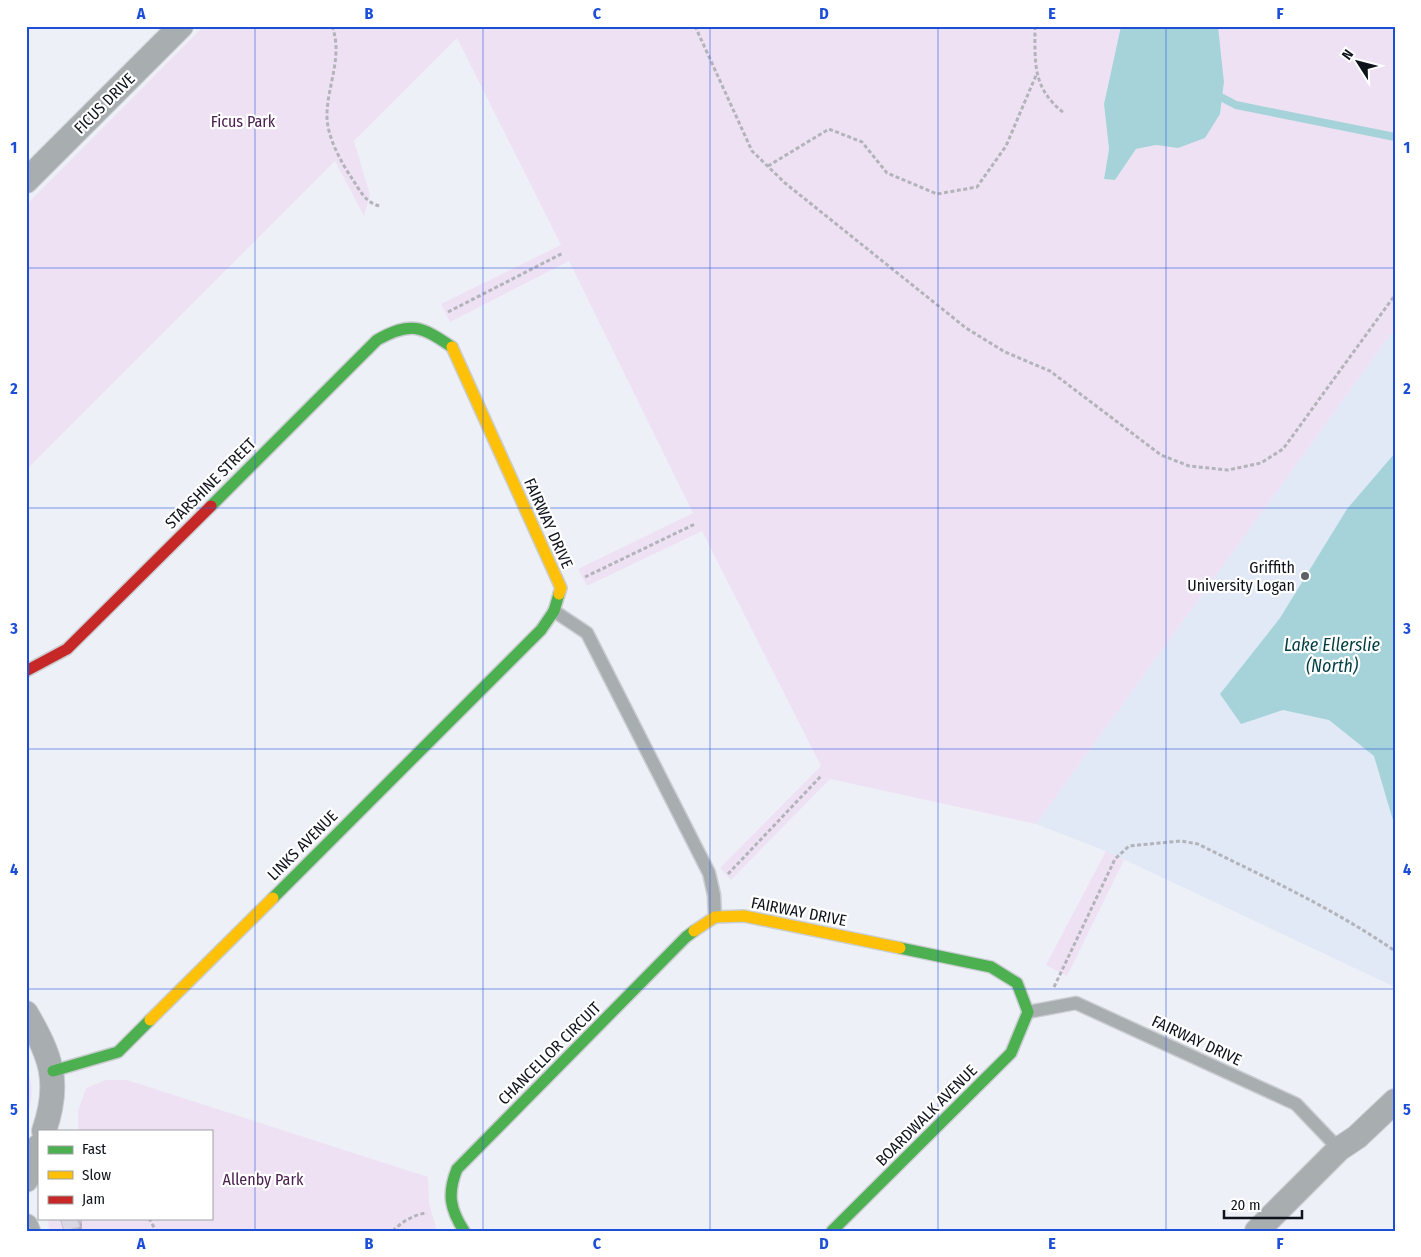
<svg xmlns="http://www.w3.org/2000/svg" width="1421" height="1257" font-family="'Fira Sans Condensed',sans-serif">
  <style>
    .built { fill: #e1e8f6 }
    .green { fill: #efe1f4 }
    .water { fill: #a6d3da }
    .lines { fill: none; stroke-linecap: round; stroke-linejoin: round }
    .stream { stroke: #a6d3da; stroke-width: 8 }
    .building { fill: #d8d7e3; stroke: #c1c1c9; filter: url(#shadow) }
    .lane-casing { stroke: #cacdd2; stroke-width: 15 }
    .street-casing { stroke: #cacdd2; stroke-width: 26 }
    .fast-casing { stroke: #cacdd2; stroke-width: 14 }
    .slow-casing { stroke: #cacdd2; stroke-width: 14 }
    .jam-casing { stroke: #cacdd2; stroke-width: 14 }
    .path { stroke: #b2b4b9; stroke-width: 3; stroke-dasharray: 4 2.5; stroke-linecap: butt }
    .lane { stroke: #a8adb0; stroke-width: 12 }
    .street { stroke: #a8adb0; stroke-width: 24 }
    .fast { stroke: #4caf50; stroke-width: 11 }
    .slow { stroke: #ffc107; stroke-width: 11 }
    .jam { stroke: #c62828; stroke-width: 11 }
    .grid { fill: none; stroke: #1d4ed8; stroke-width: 1; stroke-opacity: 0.55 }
    .poi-dot { fill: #5c6068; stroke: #fff; stroke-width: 2 }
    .labels { text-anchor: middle; stroke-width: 4.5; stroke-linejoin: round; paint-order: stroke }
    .street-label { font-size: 16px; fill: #0e131c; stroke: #fff }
    .park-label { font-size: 16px; fill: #4b2050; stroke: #fff }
    .poi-label { font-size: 16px; fill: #0e131c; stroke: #fff; text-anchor: end }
    .water-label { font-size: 18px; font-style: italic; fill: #003e43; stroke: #fff }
    .neatline { fill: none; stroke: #1d4ed8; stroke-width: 2 }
    .grid-label { font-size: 16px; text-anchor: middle; font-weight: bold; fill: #1d4ed8 }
  </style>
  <defs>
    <filter id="shadow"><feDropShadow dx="5.5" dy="3" stdDeviation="2.5" flood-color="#0004"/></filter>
  </defs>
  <rect width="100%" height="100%" fill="#edf0f6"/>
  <path class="built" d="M1395,328V987L1106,851L1036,824Z"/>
  <path class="green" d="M204,26H1121L1104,104L1109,149L1104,179L1115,180L1136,149L1156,145L1178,148L1220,114L1224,82L1218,26H1395V328L1036,824L830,779L731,880L720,868L821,766L702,531L587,586L578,569L693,513L569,261L450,322L441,304L561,245L457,38L354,141L370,195L364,216L335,161L26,470V205Z
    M1106,851L1124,860L1067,976L1046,965Z
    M26,1068C34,1084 33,1100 26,1116Z
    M106,1080H127L428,1177L429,1203L437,1231H49L48,1218H211V1131H78V1111L86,1088Z"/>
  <path class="water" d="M1121,26H1218L1224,82L1220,114L1205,138L1178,148L1156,145L1136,149L1115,180L1104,179L1109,149L1104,104Z
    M1395,453V827L1374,756L1329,720L1283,710L1241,724L1220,694L1280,618L1347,509Z"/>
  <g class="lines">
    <path class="stream" d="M1213,93L1236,105L1395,137"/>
  </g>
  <path class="building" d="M60,1218H77L80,1227L64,1231Z"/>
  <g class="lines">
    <g class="lane-casing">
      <path id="lane" d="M554,611L587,633L709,873L714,895L715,917
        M1028,1012L1076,1003L1296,1104L1339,1149"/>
    </g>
    <g class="street-casing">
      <path id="street" d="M26,181L181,26
        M26,1013C51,1056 61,1082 44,1131
        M26,1180L39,1146
        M26,1226L28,1231
        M1257,1231L1339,1149L1357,1137L1395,1101"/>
    </g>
    <g class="fast-casing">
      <path id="fast" d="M211,506L377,340C411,321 421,326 452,347
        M273,898L541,630L554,611L559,594
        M53,1071L118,1052L150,1020
        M464,1231C450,1209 447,1194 457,1169L686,937L694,931
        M832,1231L1011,1053L1028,1012L1017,983L991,967L900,948"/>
    </g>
    <g class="slow-casing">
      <path id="slow" d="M452,347L561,588L559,594
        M694,931L715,917L744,916L900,948
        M150,1020L273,898"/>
    </g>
    <g class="jam-casing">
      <path id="jam" d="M26,671L67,649L211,506"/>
    </g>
    <path class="path" d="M332,26C343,55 328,84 327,113C326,136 341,162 353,180C360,191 367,204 380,206
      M695,26L752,151L785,183L966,328L1005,352L1050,371L1161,455L1189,466L1228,470L1261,463L1283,449L1395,295
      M1035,26C1035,63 1032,88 1064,113
      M768,166L829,129L862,142L887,173L937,194L977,187L1006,146L1037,73
      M448,312L563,253
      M585,577L695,524
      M728,874L822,775
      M1054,987L1115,859L1129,846L1181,841L1198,844C1264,877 1333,908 1395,951
      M149,1218L156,1231
      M393,1231C401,1222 415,1214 427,1213"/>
    <use href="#lane" class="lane"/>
    <use href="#street" class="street"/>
    <use href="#fast" class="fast"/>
    <use href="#slow" class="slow"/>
    <use href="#jam" class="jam"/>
  </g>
  <path class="grid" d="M255,26V1231M483,26V1231M710,26V1231M938,26V1231M1166,26V1231M26,268H1395M26,508H1395M26,749H1395M26,989H1395"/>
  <circle class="poi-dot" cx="1305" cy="576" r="5"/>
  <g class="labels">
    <g class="street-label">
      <text transform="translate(104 103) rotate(-45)" y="6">FICUS DRIVE</text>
      <text transform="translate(210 483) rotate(-45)" y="6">STARSHINE STREET</text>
      <text transform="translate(549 523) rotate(66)" y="6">FAIRWAY DRIVE</text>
      <text transform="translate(302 845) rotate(-45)" y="6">LINKS AVENUE</text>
      <text transform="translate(799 911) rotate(11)" y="6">FAIRWAY DRIVE</text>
      <text transform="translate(1197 1040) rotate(25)" y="6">FAIRWAY DRIVE</text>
      <text transform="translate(549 1053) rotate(-45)" y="6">CHANCELLOR CIRCUIT</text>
      <text transform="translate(926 1115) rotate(-45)" y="6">BOARDWALK AVENUE</text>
    </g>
    <g class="park-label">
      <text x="243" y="127">Ficus Park</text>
      <text x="263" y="1185">Allenby Park</text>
    </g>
    <g class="poi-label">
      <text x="1295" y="573">Griffith<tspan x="1295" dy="18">University Logan</tspan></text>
    </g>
    <g class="water-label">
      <text x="1332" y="651">Lake Ellerslie<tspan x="1332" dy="21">(North)</tspan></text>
    </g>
  </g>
  <rect width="1421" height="1257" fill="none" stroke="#ffffff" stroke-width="55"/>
  <rect x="38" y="1130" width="175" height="90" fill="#ffffff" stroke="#9fa1a4"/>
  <rect x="48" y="1146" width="25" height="8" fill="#4caf50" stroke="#9fa1a4"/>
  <text x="82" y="1154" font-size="15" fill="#0e131c">Fast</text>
  <rect x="48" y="1171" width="25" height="8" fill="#ffc107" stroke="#9fa1a4"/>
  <text x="82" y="1180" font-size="15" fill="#0e131c">Slow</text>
  <rect x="48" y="1196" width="25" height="8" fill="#c62828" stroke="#9fa1a4"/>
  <text x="82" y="1204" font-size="15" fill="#0e131c">Jam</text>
  <g transform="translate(1358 62) rotate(306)" stroke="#ffffff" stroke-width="4" paint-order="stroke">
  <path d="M0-4L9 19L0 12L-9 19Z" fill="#0e131c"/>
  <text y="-8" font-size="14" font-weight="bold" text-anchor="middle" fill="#0e131c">N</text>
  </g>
  <path d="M1224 1210v8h78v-8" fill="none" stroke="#0e131c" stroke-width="2.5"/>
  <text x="1231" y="1210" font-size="15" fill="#0e131c" stroke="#ffffff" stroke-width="4" paint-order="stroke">20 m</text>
  <rect x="28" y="28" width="1366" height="1202" class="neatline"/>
  <g class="grid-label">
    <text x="141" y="19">A</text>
    <text x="369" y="19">B</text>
    <text x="597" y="19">C</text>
    <text x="824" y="19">D</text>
    <text x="1052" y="19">E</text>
    <text x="1280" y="19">F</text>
    <text x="14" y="153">1</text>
    <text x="1407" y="153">1</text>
    <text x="14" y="394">2</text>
    <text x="1407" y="394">2</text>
    <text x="14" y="634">3</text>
    <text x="1407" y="634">3</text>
    <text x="14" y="875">4</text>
    <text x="1407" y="875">4</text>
    <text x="14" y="1115">5</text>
    <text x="1407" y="1115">5</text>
    <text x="141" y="1249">A</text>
    <text x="369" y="1249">B</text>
    <text x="597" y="1249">C</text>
    <text x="824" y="1249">D</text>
    <text x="1052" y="1249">E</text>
    <text x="1280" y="1249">F</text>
  </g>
</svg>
